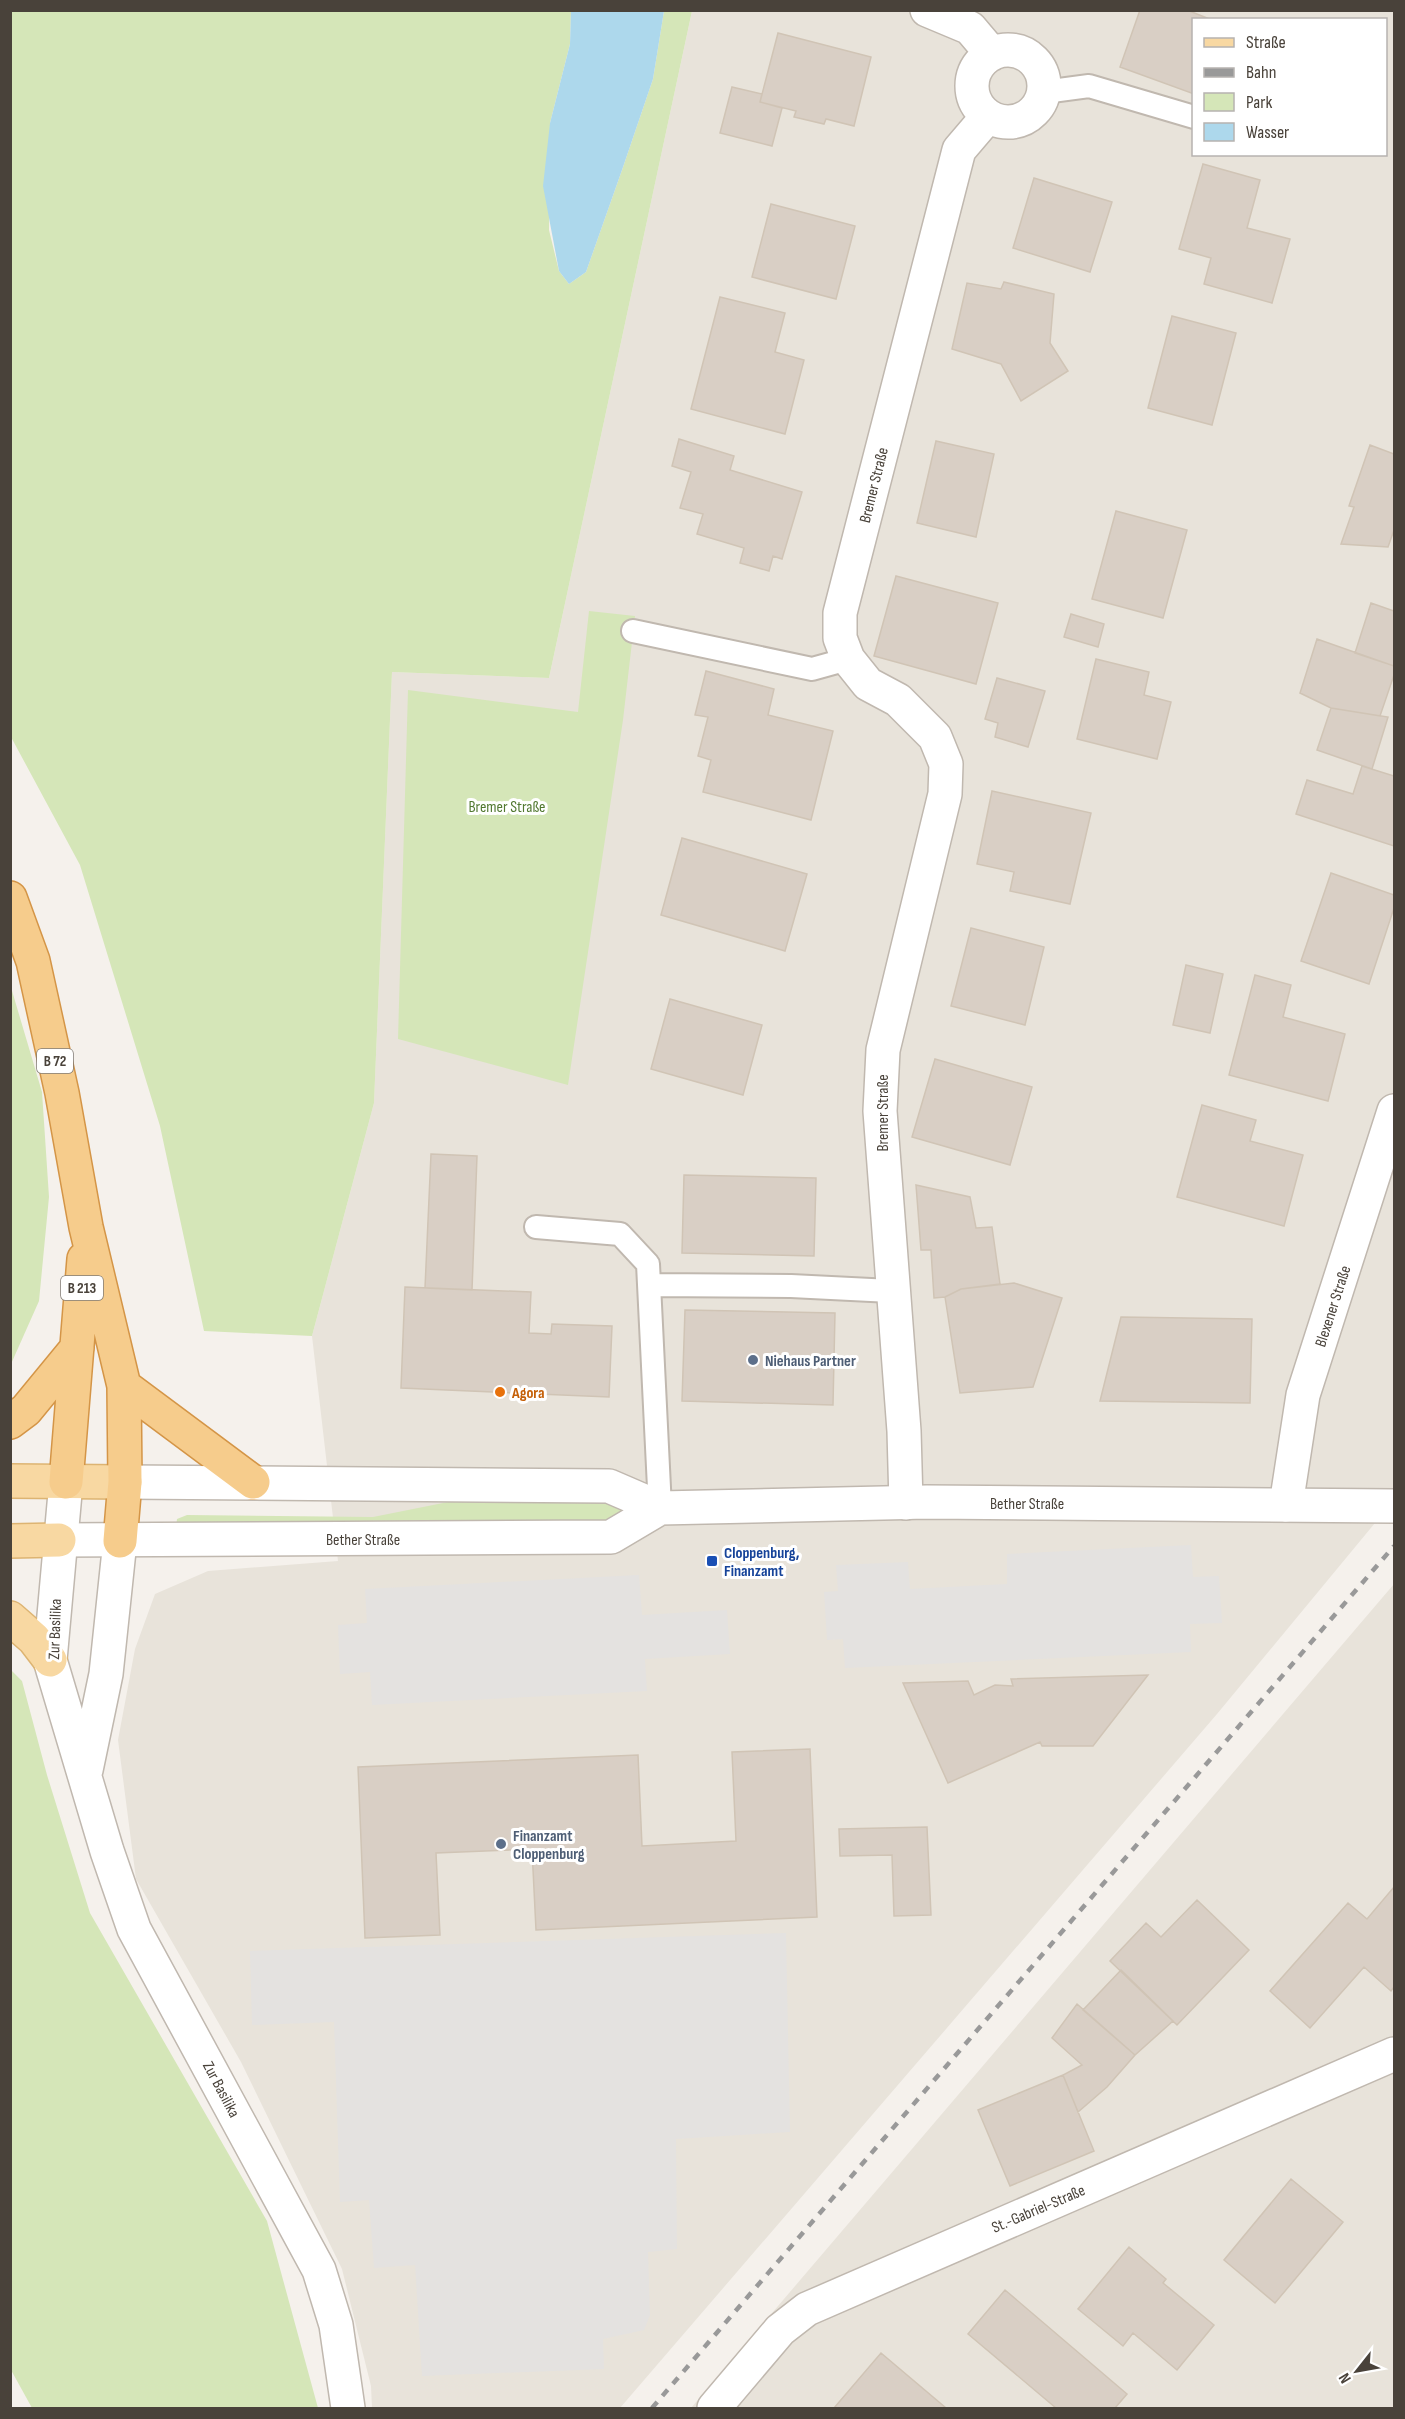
<svg xmlns="http://www.w3.org/2000/svg" width="1405" height="2419" font-family="'Sofia Sans Condensed',sans-serif">
  <style>
    .residential { fill: #e8e3da; fill-rule: evenodd }
    .green { fill: #d5e6b8 }
    .parking { fill: #e4e2e0 }
    .water { fill: #add8ec }
    .building { fill: #d9cfc5; stroke: #d0c4b5; stroke-width: 1.5 }
    .lines { fill: none; stroke-linecap: round; stroke-linejoin: round }
    .service-casing { stroke: #c0b8af; stroke-width: 26 }
    .minor-casing { stroke: #c0b8af; stroke-width: 36 }
    .tertiary-casing { stroke: #c0b8af; stroke-width: 36 }
    .primary-casing { stroke: #ddb472; stroke-width: 36 }
    .trunk-casing { stroke: #d49547; stroke-width: 36 }
    .service { stroke: #fff; stroke-width: 22 }
    .minor { stroke: #fff; stroke-width: 33 }
    .tertiary { stroke: #fff; stroke-width: 33 }
    .primary { stroke: #f8d8a2; stroke-width: 33 }
    .trunk { stroke: #f6cc8c; stroke-width: 33 }
    .rail { stroke: #999; stroke-width: 4.5; stroke-dasharray: 8 8; stroke-linecap: butt }
    .service-dot { fill: #5c6f8a; stroke: #fff; stroke-width: 2 }
    .food-dot { fill: #e8710a; stroke: #fff; stroke-width: 2 }
    .transit-dot { fill: #1a4fb4; stroke: #fff; stroke-width: 2 }
    .labels { text-anchor: middle; stroke-width: 6; stroke-linejoin: round; paint-order: stroke }
    .shield { fill: #fff; stroke: #807b75; stroke-width: 1.5 }
    .shield-label { font-size: 15px; font-weight: bold; fill: #49423a }
    .street-label { font-size: 16px; fill: #49423a; stroke: #fff }
    .park-label { font-size: 16px; fill: #517830; stroke: #fff }
    .service-label { font-size: 16px; font-weight: bold; fill: #4e5e75; stroke: #fff; text-anchor: start }
    .food-label { font-size: 16px; font-weight: bold; fill: #c56008; stroke: #fff; text-anchor: start }
    .transit-label { font-size: 16px; font-weight: bold; fill: #164399; stroke: #fff; text-anchor: start }
  </style>
  <rect width="100%" height="100%" fill="#f5f1ec"/>
  <path class="residential" d="M692,11H1394V1500L1217,1714L620,2408H372L371,2386L342,2269L241,2062L136,1879L118,1740L135,1649L155,1594L208,1571L338,1561L312,1336L374,1103L392,672L549,678ZM1194,20H1386V154H1194Z
    M1394,1584V2408H691Z"/>
  <path class="green" d="M10,11H571L570,44L550,123L549,230L559,271L569,284L586,272L622,170L653,79L664,11H692L549,678L392,672L374,1103L312,1336L204,1331L160,1126L80,865L11,737Z
    M589,611L635,616L623,720L568,1085L398,1039L408,690L578,712Z
    M10,984L42,1092L49,1197L39,1301L11,1364Z
    M468,1498L610,1499L625,1510L619,1524L176,1528L177,1519L187,1515L373,1517Z
    M10,1669L22,1681L47,1775L90,1913L267,2221L318,2408H32L11,2370Z"/>
  <path class="parking" d="M1191,1545L1193,1577L1219,1576L1222,1623L1190,1624L1191,1652L845,1668L843,1639L827,1640L824,1592L838,1591L836,1565L908,1562L910,1589L1007,1584V1554Z
    M639,1575L642,1615L727,1610L730,1654L645,1659L647,1691L372,1705L370,1672L340,1674L338,1625L367,1623L365,1589Z
    M786,1933L790,2132L676,2139L677,2249L648,2252L650,2315L644,2330L603,2339L604,2369L422,2376L415,2265L374,2268L369,2200L340,2202L334,2022L252,2025L250,1951Z"/>
  <path class="water" d="M571,11H664L653,79L622,170L586,272L569,284L559,271L543,186L550,123L570,44Z"/>
  <path class="building" d="M1140,10H1187L1212,20H1194V94L1120,67Z
    M778,33L871,57L854,126L826,119L824,124L794,117L796,111L760,102Z
    M732,87L762,94L760,102L782,108L772,146L720,133Z
    M1203,164L1260,180L1247,228L1290,239L1272,303L1204,284L1211,258L1179,249Z
    M1034,178L1112,202L1090,272L1013,248Z
    M771,204L855,226L836,299L752,277Z
    M1004,282L1054,294L1050,343L1068,371L1021,401L1001,364L952,349L967,283L1001,289Z
    M720,297L785,313L775,352L804,360L785,434L691,409Z
    M1172,316L1236,333L1212,425L1148,408Z
    M679,439L734,456L730,470L802,492L782,559L773,556L769,571L740,563L744,548L697,534L703,514L680,508L691,472L672,466Z
    M936,441L994,454L976,537L917,523Z
    M1370,445L1394,454V530L1388,547L1341,544L1354,507L1349,506Z
    M1116,511L1187,530L1163,618L1092,599Z
    M896,576L998,603L976,684L874,656Z
    M1371,603L1394,611V666L1355,653Z
    M1071,614L1104,624L1098,647L1064,637Z
    M1317,639L1394,666V675L1380,716L1331,708L1300,693Z
    M1096,659L1149,672L1144,695L1171,702L1157,759L1077,739Z
    M706,671L774,689L768,715L833,731L811,820L703,792L711,760L698,756L708,717L695,715Z
    M997,678L1045,691L1028,747L995,737L998,723L985,719Z
    M1331,708L1388,717L1372,769L1317,750Z
    M1362,766L1394,776V846L1296,814L1307,780L1353,794Z
    M992,791L1091,813L1070,904L1010,891L1014,872L977,864Z
    M682,838L807,874L785,951L661,915Z
    M1331,873L1394,895V908L1369,984L1301,961Z
    M971,928L1044,947L1025,1025L951,1006Z
    M1186,965L1223,974L1210,1033L1173,1025Z
    M1255,975L1291,985L1283,1017L1345,1034L1328,1101L1229,1075Z
    M670,999L762,1025L743,1095L651,1069Z
    M935,1059L1032,1087L1010,1165L912,1137Z
    M1202,1105L1256,1120L1250,1141L1303,1155L1284,1226L1177,1197Z
    M431,1154L477,1156L472,1290L425,1288Z
    M684,1175L816,1178L814,1256L682,1253Z
    M916,1185L970,1197L976,1228L992,1227L1000,1284L961,1289L945,1297L934,1298L931,1250H921Z
    M1014,1283L1062,1298L1033,1387L960,1393L945,1297L961,1289Z
    M405,1287L531,1292L529,1333L551,1334L552,1324L612,1326L609,1397L401,1388Z
    M685,1310L835,1313L833,1405L682,1401Z
    M1121,1317L1252,1319L1250,1403L1100,1401Z
    M1148,1675L1093,1746H1042L1040,1742L948,1783L903,1683L968,1681L974,1695L995,1685L1013,1686L1011,1679Z
    M810,1749L817,1917L536,1930L532,1849L436,1853L440,1935L365,1938L358,1767L638,1755L642,1846L736,1841L732,1752Z
    M927,1827L931,1915L894,1916L892,1855L840,1856L839,1829Z
    M1394,1887V1987L1391,1991L1364,1967L1310,2028L1270,1991L1348,1903L1367,1919Z
    M1197,1900L1249,1950L1177,2025L1110,1961L1146,1923L1161,1937Z
    M1121,1970L1173,2021L1135,2055L1083,2010Z
    M1077,2004L1135,2055L1107,2087L1078,2112L1063,2075L1082,2065L1052,2038Z
    M1063,2075L1094,2151L1010,2186L978,2110Z
    M1291,2179L1343,2222L1275,2303L1224,2260Z
    M1129,2247L1166,2279L1163,2283L1214,2325L1177,2370L1133,2333L1123,2346L1078,2309Z
    M1005,2290L1127,2394L1115,2408H1056L968,2334Z
    M881,2353L946,2408H834Z"/>
  <g class="lines">
    <g class="service-casing">
      <path id="service" d="M1044,92L1089,86L1194,117
        M633,631L812,669L848,659
        M536,1227L620,1234L648,1264L660,1508
        M649,1285L791,1286L891,1291"/>
    </g>
    <g class="minor-casing">
      <path id="minor" d="M927,10L970,28L992,54
        M972 86a36 36 0 1 1 72 0a36 36 0 1 1-72 0Z
        M66,1482L50,1660L107,1851L134,1929L319,2270L336,2325L348,2408
        M906,1503L904,1431L880,1111L883,1050L945,794L946,764L935,737L898,700L868,684L848,659L840,638V613L959,150L988,116
        M1286,1505L1303,1395L1394,1111
        M86,1770L106,1674L120,1541
        M714,2408L780,2330L807,2309L1394,2054"/>
    </g>
    <g class="tertiary-casing">
      <path id="tertiary" d="M125,1482L609,1486L660,1508L927,1502L1394,1506
        M59,1540L611,1537L660,1508"/>
    </g>
    <g class="primary-casing">
      <path id="primary" d="M10,1481L125,1482
        M10,1541L59,1540
        M10,1618L34,1639L50,1660"/>
    </g>
    <g class="trunk-casing">
      <path id="trunk" d="M10,898L33,961L62,1093L86,1227L124,1386L125,1482L120,1541
        M124,1386L253,1482
        M10,1422L26,1410L77,1348
        M66,1482L84,1259"/>
    </g>
    <use href="#service" class="service"/>
    <use href="#minor" class="minor"/>
    <use href="#tertiary" class="tertiary"/>
    <use href="#primary" class="primary"/>
    <use href="#trunk" class="trunk"/>
    <path class="rail" d="M652,2408L1394,1546"/>
  </g>
  <g class="service-dot">
    <circle cx="753" cy="1360" r="6"/>
    <circle cx="501" cy="1844" r="6"/>
  </g>
  <circle class="food-dot" cx="500" cy="1392" r="6"/>
  <rect class="transit-dot" x="706" y="1555" width="12" height="12" rx="3"/>
  <g class="labels">
    <g class="shield">
      <rect x="37" y="1049" width="36" height="24" rx="4.5"/>
      <rect x="61" y="1276" width="42" height="24" rx="4.5"/>
    </g>
    <g class="shield-label">
      <text x="55" y="1066">B 72</text>
      <text x="82" y="1293">B 213</text>
    </g>
    <g class="street-label">
      <text transform="translate(873 485) rotate(-76)" y="6">Bremer Straße</text>
      <text transform="translate(882 1113) rotate(-90)" y="6">Bremer Straße</text>
      <text transform="translate(1332 1306) rotate(-72)" y="6">Blexener Straße</text>
      <text x="1027" y="1509">Bether Straße</text>
      <text x="363" y="1545">Bether Straße</text>
      <text transform="translate(54 1629) rotate(-88)" y="6">Zur Basilika</text>
      <text transform="translate(222 2089) rotate(62)" y="6">Zur Basilika</text>
      <text transform="translate(1038 2208) rotate(-23)" y="6">St.-Gabriel-Straße</text>
    </g>
    <g class="park-label">
      <text x="507" y="812">Bremer Straße</text>
    </g>
    <g class="service-label">
      <text x="765" y="1366">Niehaus Partner</text>
      <text x="513" y="1841">Finanzamt<tspan x="513" dy="18">Cloppenburg</tspan></text>
    </g>
    <g class="food-label">
      <text x="512" y="1398">Agora</text>
    </g>
    <g class="transit-label">
      <text x="724" y="1558">Cloppenburg,<tspan x="724" dy="18">Finanzamt</tspan></text>
    </g>
  </g>
  <rect width="1405" height="2419" fill="none" stroke="#49423a" stroke-width="24"/>
  <rect x="1192" y="18" width="195" height="138" fill="#ffffff" stroke="#b6b3b0" stroke-width="1.5"/>
  <rect x="1204" y="38" width="30" height="9" fill="#f8d8a2" stroke="#b6b3b0" stroke-width="1.5"/>
  <text x="1246" y="48" font-size="18" fill="#49423a">Straße</text>
  <rect x="1204" y="68" width="30" height="9" fill="#999999" stroke="#b6b3b0" stroke-width="1.5"/>
  <text x="1246" y="78" font-size="18" fill="#49423a">Bahn</text>
  <rect x="1204" y="93" width="30" height="18" fill="#d5e6b8" stroke="#b6b3b0" stroke-width="1.5"/>
  <text x="1246" y="108" font-size="18" fill="#49423a">Park</text>
  <rect x="1204" y="123" width="30" height="18" fill="#add8ec" stroke="#b6b3b0" stroke-width="1.5"/>
  <text x="1246" y="138" font-size="18" fill="#49423a">Wasser</text>
  <g transform="translate(1357 2371) rotate(239)" stroke="#ffffff" stroke-width="4.5" paint-order="stroke">
  <path d="M0-4.5L10 22L0 15L-10 22Z" fill="#49423a"/>
  <text y="-9" font-size="16" font-weight="bold" text-anchor="middle" fill="#49423a">N</text>
  </g>
</svg>
